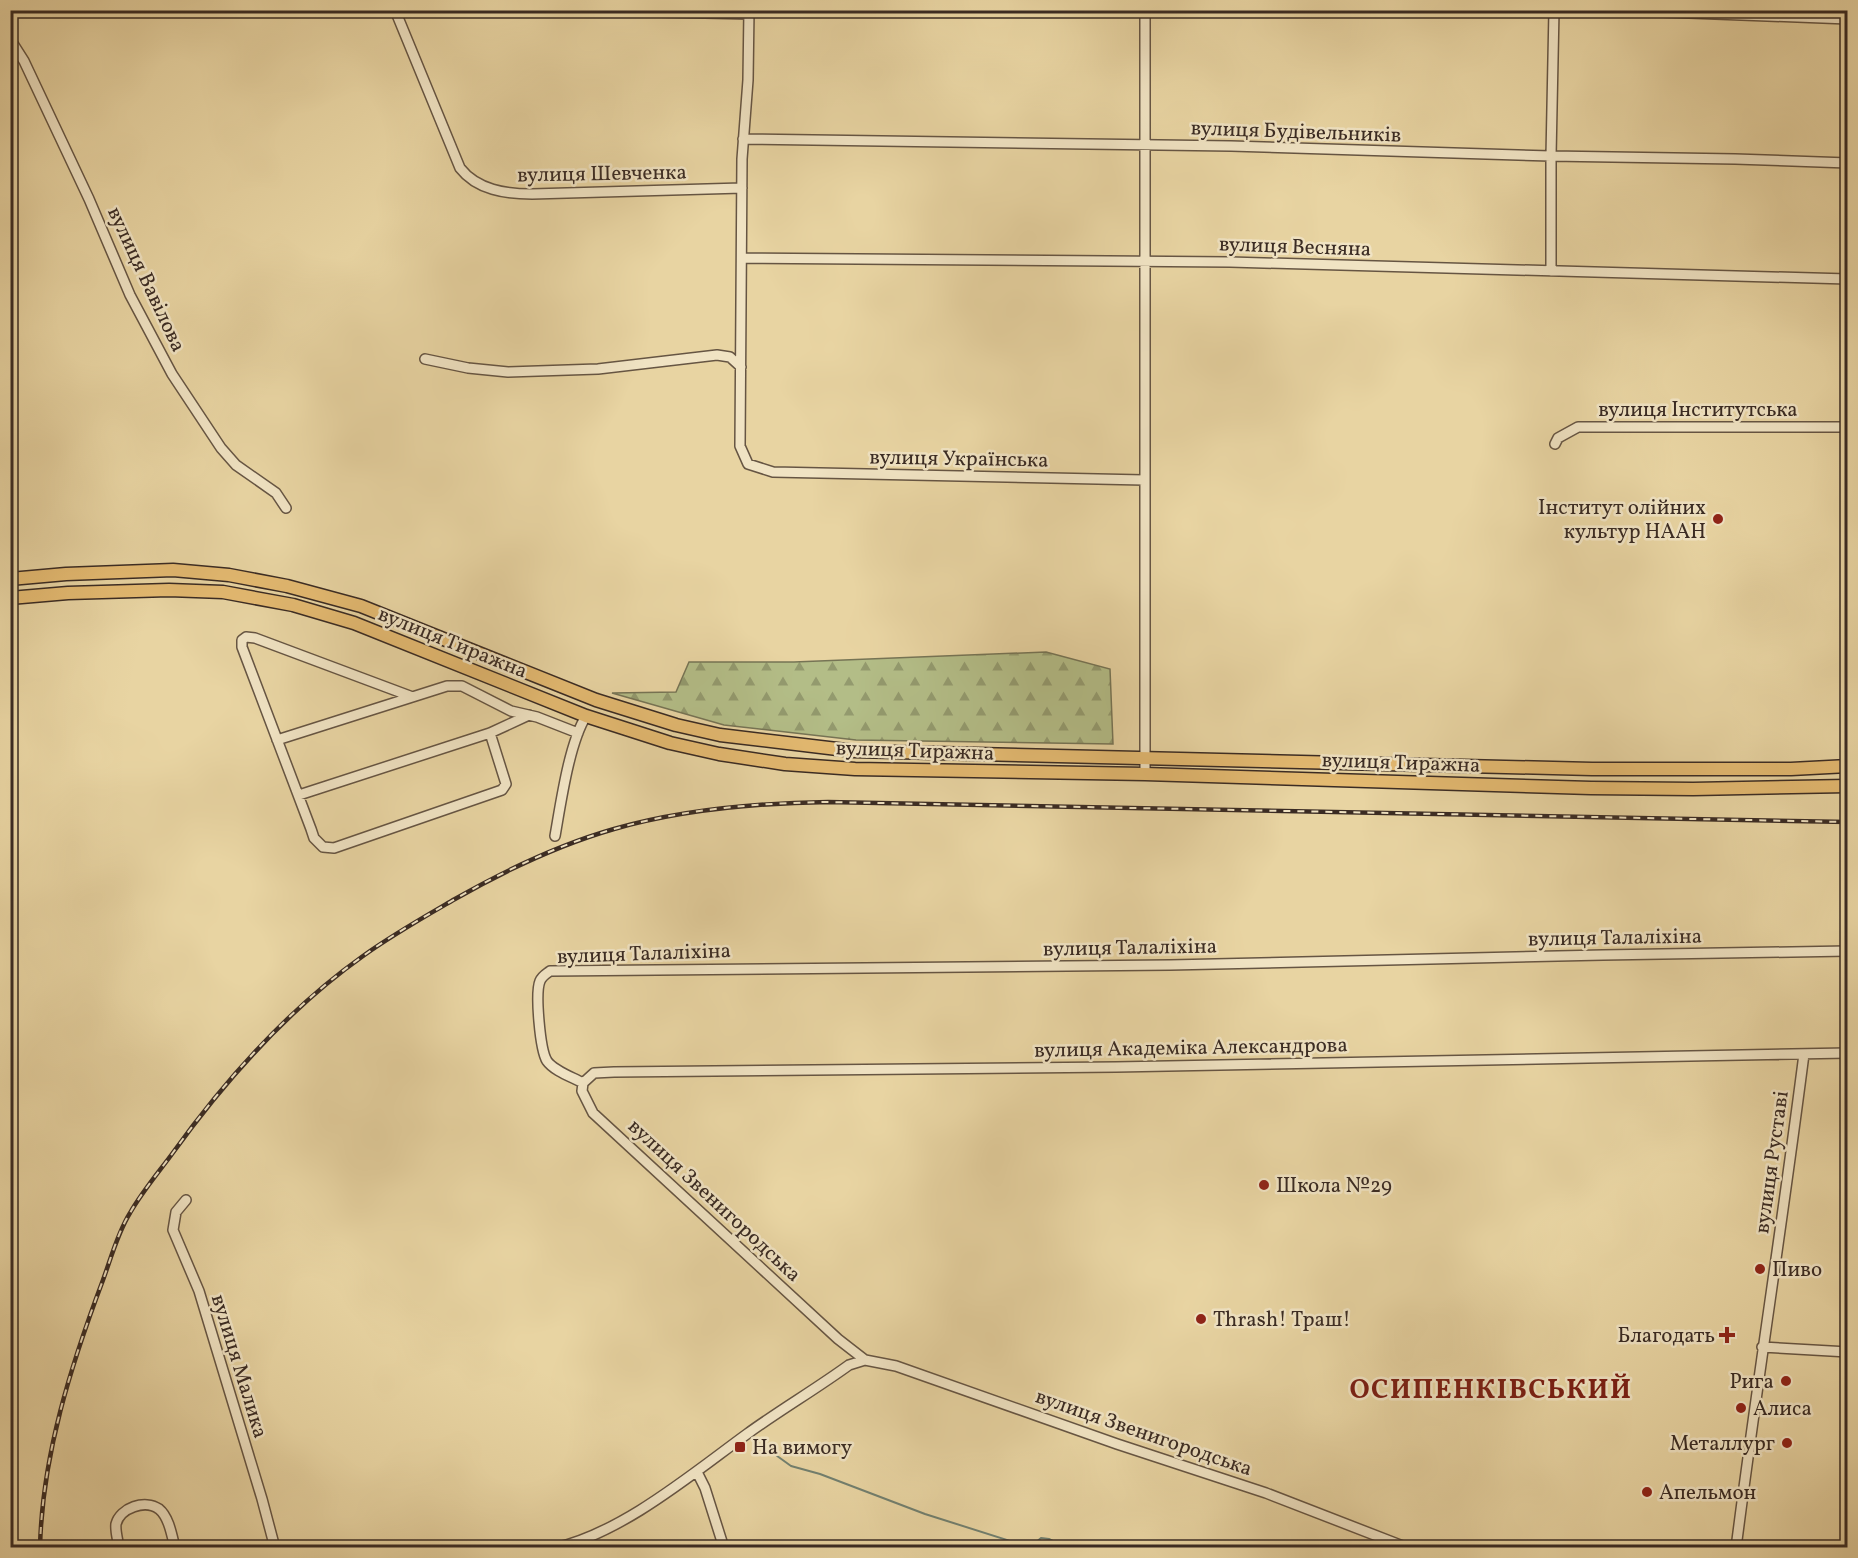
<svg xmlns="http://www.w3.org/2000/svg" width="1858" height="1558" font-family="Vollkorn,serif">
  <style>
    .forest { fill: url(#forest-firs); stroke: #767455; stroke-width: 1.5 }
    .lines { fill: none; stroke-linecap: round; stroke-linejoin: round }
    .stream { stroke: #728070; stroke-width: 2 }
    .minor-casing { stroke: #665543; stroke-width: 12 }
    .major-casing { stroke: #3a2b23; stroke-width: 15 }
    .minor { stroke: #f0e3c3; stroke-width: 9 }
    .major { stroke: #e4ba71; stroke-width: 12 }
    .rail-casing { stroke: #3a2b23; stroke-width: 4.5 }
    .rail { stroke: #f0e3c3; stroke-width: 2; stroke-dasharray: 7; stroke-linecap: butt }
    .poi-dot { fill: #8f2418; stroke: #f0e3c3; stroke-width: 2 }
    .labels { text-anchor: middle; stroke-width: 5; stroke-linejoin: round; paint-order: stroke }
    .street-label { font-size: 21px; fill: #3a2b23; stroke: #f0e3c3 }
    .poi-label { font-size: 21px; fill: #3a2b23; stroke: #f0e3c3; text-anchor: start }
    .district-label { font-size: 27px; font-weight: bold; letter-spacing: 1.5px; fill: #7a1f14; stroke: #f0e3c3 }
  </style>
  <defs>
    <pattern id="forest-firs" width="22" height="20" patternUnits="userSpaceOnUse" patternTransform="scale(1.5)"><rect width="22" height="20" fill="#b3bd87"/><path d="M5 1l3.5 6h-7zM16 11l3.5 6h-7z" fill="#939a6e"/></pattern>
  </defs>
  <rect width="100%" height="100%" fill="#e8d4a2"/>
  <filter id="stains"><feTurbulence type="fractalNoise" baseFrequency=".00333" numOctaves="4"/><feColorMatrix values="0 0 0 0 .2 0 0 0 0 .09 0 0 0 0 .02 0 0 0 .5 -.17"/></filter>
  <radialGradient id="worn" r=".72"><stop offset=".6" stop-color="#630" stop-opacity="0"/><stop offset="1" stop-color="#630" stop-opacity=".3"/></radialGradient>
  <path class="forest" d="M1046,652L1110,669L1113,744L856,740L724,725L612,693L676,692L689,662H794Z"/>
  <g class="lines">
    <path class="stream" d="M773,1453L791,1466L820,1474L925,1514L1026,1546L1034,1544L1041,1538L1049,1539L1066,1548"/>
    <g class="minor-casing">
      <path id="minor" d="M395,10L460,168C477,190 506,194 532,194L742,188
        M572,10L749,14
        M749,10L748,80L742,159L740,446L748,464L773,472L1144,480
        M1145,10V774
        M1611,10L1848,19
        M10,39L24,61L89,199L130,295L172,374L221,448L236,465L276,493L286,508
        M743,139L1231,146L1551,156L1735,159L1848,163
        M742,258L1230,262L1848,279
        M1551,271V156L1554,10
        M425,359L468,368L508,372L598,369L717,355L730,357L741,367
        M1555,444L1558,438L1578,427H1848
        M410,696L255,638L246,637L242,640V647L311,829L314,838L323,847L334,848L502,790L506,784L490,733
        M277,740L447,686H462L511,711L537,717L578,733
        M299,795L490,733L529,715
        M555,836C561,802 569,744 586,716
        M583,1083C572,1077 554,1071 547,1061C540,1050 535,993 540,981C542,976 546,974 550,971L1170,965L1603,955L1848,951
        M583,1083L594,1073L614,1072L1116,1067L1848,1053
        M583,1083L582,1091L593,1113L838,1339L865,1360L896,1366L1117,1444L1266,1493L1408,1548
        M186,1200L176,1212L173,1230L199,1291L262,1499L275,1548
        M1762,1347L1848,1352
        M697,1472L705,1488L724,1548
        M119,1548C118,1540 115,1531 116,1524C120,1508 145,1499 159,1509C169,1517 172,1536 175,1548
        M555,1548C622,1533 692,1474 747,1434C780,1410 816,1389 849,1365L865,1360
        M1736,1548C1757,1383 1783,1219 1804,1054"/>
    </g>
    <g class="major-casing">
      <path id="major" d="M10,579L66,574L173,570L229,575L287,586L361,606L596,700L676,725L720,735L854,751L1592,769H1791L1848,766
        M10,598L68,593L169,590L223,592L293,605L354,623L586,716L670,743L719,754L785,764L855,769L1145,774L1591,788L1693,789L1848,786"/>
    </g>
    <use href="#minor" class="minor"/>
    <use href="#major" class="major"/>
    <g class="rail-casing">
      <path id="rail" d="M40,1548C42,1456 71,1365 103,1280C111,1258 118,1232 130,1213C142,1192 158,1173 172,1154C226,1079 287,1010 363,956C392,935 424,917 455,899C506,870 558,845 614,829C684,809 756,803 828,802L1848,822"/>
    </g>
    <use href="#rail" class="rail"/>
  </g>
  <g class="poi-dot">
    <circle cx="1718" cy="519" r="6"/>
    <circle cx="1264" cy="1185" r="6"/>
    <circle cx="1760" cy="1269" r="6"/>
    <circle cx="1201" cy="1319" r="6"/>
    <path d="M1724 1326h6v6h6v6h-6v6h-6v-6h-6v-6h6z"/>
    <circle cx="1786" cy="1381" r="6"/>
    <circle cx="1741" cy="1408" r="6"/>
    <circle cx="1787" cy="1443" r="6"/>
    <rect x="734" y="1441" width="12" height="12" rx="3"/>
    <circle cx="1647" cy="1492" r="6"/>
  </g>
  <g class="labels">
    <g class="street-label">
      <text transform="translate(1296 131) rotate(2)" y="7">вулиця Будівельників</text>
      <text transform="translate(602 173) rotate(-1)" y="7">вулиця Шевченка</text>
      <text transform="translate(1295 246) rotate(2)" y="7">вулиця Весняна</text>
      <text transform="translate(147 279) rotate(65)" y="7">вулиця Вавілова</text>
      <text x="1698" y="416">вулиця Інститутська</text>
      <text transform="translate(959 458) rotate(1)" y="7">вулиця Українська</text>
      <text transform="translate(453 642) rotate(22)" y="7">вулиця Тиражна</text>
      <text transform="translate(915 750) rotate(2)" y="7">вулиця Тиражна</text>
      <text transform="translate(1401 762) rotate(2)" y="7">вулиця Тиражна</text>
      <text transform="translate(1615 937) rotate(-1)" y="7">вулиця Талаліхіна</text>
      <text transform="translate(1130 947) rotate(-1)" y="7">вулиця Талаліхіна</text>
      <text transform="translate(644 953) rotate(-2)" y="7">вулиця Талаліхіна</text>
      <text transform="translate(1191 1047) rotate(-1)" y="7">вулиця Академіка Александрова</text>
      <text transform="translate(1771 1162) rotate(-82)" y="7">вулиця Руставі</text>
      <text transform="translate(715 1200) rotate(43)" y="7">вулиця Звенигородська</text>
      <text transform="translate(240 1366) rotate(73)" y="7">вулиця Малика</text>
      <text transform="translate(1144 1432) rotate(19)" y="7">вулиця Звенигородська</text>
    </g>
    <g class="poi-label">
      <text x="1706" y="514" text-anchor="end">Інститут олійних<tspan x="1706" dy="24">культур НААН</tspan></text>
      <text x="1276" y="1192">Школа №29</text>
      <text x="1772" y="1276">Пиво</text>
      <text x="1213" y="1326">Thrash! Траш!</text>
      <text x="1715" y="1342" text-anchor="end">Благодать</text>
      <text x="1774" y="1388" text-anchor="end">Рига</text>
      <text x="1753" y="1415">Алиса</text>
      <text x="1775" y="1450" text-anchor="end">Металлург</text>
      <text x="752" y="1454">На вимогу</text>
      <text x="1659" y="1499">Апельмон</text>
    </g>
    <g class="district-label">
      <text x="1491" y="1398">ОСИПЕНКІВСЬКИЙ</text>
    </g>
  </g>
  <rect width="1858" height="1558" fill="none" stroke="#e8d4a2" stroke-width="36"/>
  <rect x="12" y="12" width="1834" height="1534" fill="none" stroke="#3a2b23" stroke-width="3"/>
  <rect x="18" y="18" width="1822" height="1522" fill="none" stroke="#3a2b23" stroke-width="1.5"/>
  <rect width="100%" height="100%" filter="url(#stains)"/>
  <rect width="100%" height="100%" fill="url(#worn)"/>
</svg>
